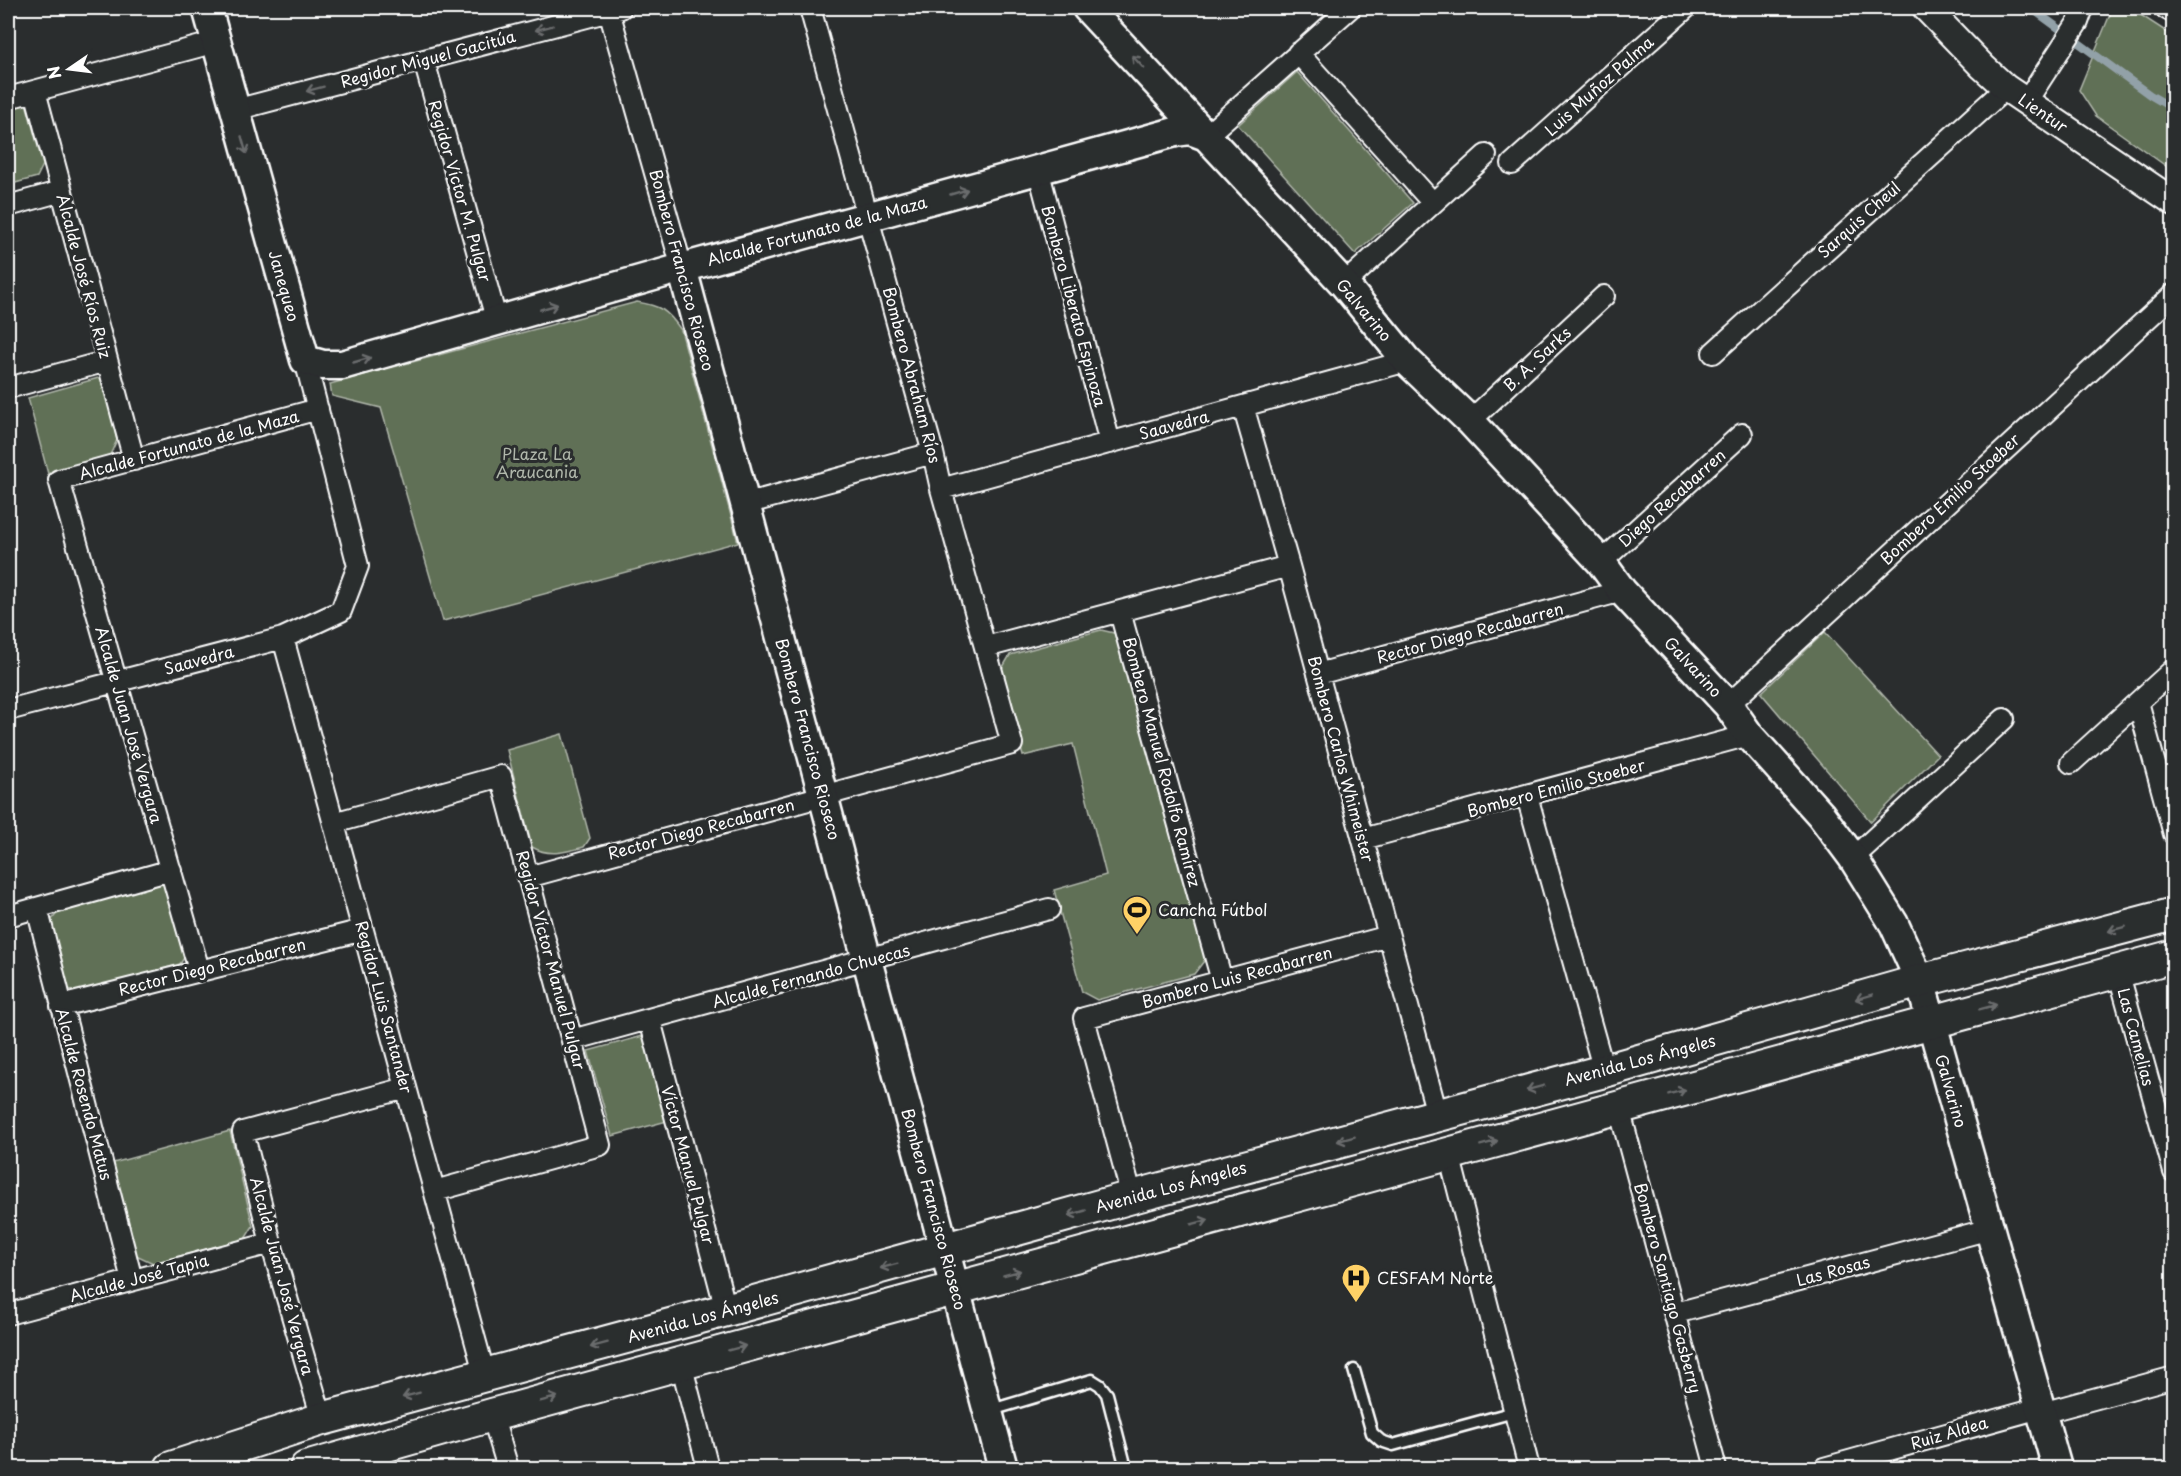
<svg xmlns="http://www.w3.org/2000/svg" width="2181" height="1476" font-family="'Playpen Sans',sans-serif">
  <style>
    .green { fill: #616f57; stroke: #b0b7ab; stroke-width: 1.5 }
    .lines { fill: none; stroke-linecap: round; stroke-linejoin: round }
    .stream { stroke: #92a1a8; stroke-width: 8 }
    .service-casing { stroke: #fff; stroke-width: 15 }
    .minor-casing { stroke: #fff; stroke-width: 24 }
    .tertiary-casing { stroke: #fff; stroke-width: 30 }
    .secondary-casing { stroke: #fff; stroke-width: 33 }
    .primary-casing { stroke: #fff; stroke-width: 36 }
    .service { stroke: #2a2d2e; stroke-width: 10 }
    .minor { stroke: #2a2d2e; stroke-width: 20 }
    .tertiary { stroke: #2a2d2e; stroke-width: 26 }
    .secondary { stroke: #2a2d2e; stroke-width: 28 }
    .primary { stroke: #2a2d2e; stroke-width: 32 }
    .oneway { stroke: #6a6c6d }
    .labels { text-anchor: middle; stroke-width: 6; stroke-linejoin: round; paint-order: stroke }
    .street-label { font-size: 16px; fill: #fff; stroke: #2a2d2e }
    .park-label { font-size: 16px; fill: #b0b7ab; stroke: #2a2d2e }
    .poi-label { font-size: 16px; fill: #fff; stroke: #2a2d2e; text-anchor: start }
  </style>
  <rect width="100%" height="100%" fill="#2a2d2e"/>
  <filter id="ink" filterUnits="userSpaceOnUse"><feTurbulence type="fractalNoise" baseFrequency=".0167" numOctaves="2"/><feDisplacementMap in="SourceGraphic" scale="12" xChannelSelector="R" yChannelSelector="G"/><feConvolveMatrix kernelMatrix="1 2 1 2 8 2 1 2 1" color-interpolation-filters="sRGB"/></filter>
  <g filter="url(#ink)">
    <path class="green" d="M2119,8H2130L2173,36V171L2096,116L2079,90L2111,12Z
      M1297,72L1413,203L1355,254L1238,125Z
      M26,103L43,165L37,177L8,185V109Z
      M637,302C661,306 667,310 681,330L738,542L443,621L381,408L332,396L330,384Z
      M102,377L117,440L110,455L48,474L28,398Z
      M1101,630L1118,634L1207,957L1194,974L1097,1000L1082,992L1054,890L1106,875L1073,744L1023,756L1000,672L1010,655Z
      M1825,632L1938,755L1871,822L1761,693Z
      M562,734L590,838L584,847C565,852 549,857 532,847L507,750Z
      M159,882L172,888L188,952L180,964L76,993L67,988L50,922L63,906Z
      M643,1036L667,1121L612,1136L588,1051Z
      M230,1131L253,1226L245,1239L153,1263L136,1255L113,1163Z"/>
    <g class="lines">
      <path class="stream" d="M2031,8L2150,95L2174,109"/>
      <g class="service-casing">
        <path id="service" d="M1354,1370L1372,1433L1381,1441L1393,1445L1514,1412
          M988,1411L1092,1380L1100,1385L1107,1394L1126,1468"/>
      </g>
      <g class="minor-casing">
        <path id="minor" d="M2165,8L2174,13
          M609,11L682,268
          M1298,53L1433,203
          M424,61L497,322
          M35,91L134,460
          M8,98L216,42
          M2026,102L2078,22L2083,8
          M235,110L621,8
          M1206,136L1350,8
          M1512,164L1686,8
          M1038,169L1110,443
          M8,206L62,191
          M1344,284L1486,155
          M1713,353L2006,88
          M8,388L107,361
          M1243,406L1289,566L1437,1114
          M1470,421L1604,296
          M941,489L1407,361
          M745,504L933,453
          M1601,562L1742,434
          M1120,612L1222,981
          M283,638L485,1376
          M986,647L1289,566
          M1318,674L1622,591
          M2138,702L2174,834
          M1728,705L2174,294
          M8,710L283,638L341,611L358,566L305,360
          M2071,763L2174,669
          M1527,796L1604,1071
          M334,823L501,776L600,1145L435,1191
          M1363,839L1749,735
          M1853,858L2004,719
          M528,877L1012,744L941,489L933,453L810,8
          M37,908L132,1280
          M8,916L171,870
          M199,970L59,480L318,409
          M2118,971L2174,1172
          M61,1006L363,930
          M650,1020L726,1310
          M572,1040L1049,909
          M1619,1108L1716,1468
          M1449,1154L1529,1468
          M1132,1197L1084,1018L1389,936
          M1676,1313L1990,1229
          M8,1314L271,1243
          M681,1363L708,1468
          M2042,1413L2174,1377
          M492,1415L508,1468
          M322,1419L271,1243L243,1132L406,1088
          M1824,1468L2040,1408"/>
      </g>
      <g class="tertiary-casing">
        <path id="tertiary" d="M1926,8L1983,67L2006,88L2174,202"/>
      </g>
      <g class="secondary-casing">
        <path id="secondary" d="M207,8L305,360L323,365H342L682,268L1175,132L1190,130L1206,136
          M1087,8L1344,284L1407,361L1470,421L1601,562L1622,591L1728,705L1749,735L1821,815L1853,858L1894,924L1920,981L2057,1468
          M682,268L1003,1468"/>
      </g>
      <g class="primary-casing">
        <path id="primary" d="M171,1468L322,1419L726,1310L1132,1197L1604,1071L1920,981L2174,914
          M306,1468L492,1415L2174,956"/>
      </g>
      <use href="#service" class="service"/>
      <use href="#minor" class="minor"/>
      <use href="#tertiary" class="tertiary"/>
      <use href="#secondary" class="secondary"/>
      <use href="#primary" class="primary"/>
    </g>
    <defs><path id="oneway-shaft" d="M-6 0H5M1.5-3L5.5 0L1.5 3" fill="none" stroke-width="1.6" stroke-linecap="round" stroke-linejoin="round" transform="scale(1.5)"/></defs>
    <g class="oneway">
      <use href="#oneway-shaft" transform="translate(544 28) rotate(165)"/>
      <use href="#oneway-shaft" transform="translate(1138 62) rotate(-133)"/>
      <use href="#oneway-shaft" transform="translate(315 89) rotate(165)"/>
      <use href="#oneway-shaft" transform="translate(244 145) rotate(74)"/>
      <use href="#oneway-shaft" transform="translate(959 192) rotate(-16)"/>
      <use href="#oneway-shaft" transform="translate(549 307) rotate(-16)"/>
      <use href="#oneway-shaft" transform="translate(362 360) rotate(-16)"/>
      <use href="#oneway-shaft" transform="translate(2117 929) rotate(165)"/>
      <use href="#oneway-shaft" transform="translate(1864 997) rotate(164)"/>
      <use href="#oneway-shaft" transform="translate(1988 1007) rotate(-15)"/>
      <use href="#oneway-shaft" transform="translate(1535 1088) rotate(165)"/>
      <use href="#oneway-shaft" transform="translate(1677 1092) rotate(-15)"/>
      <use href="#oneway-shaft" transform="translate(1346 1139) rotate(165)"/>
      <use href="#oneway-shaft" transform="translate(1489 1143) rotate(-15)"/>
      <use href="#oneway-shaft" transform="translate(1077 1213) rotate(164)"/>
      <use href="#oneway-shaft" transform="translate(1200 1222) rotate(-15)"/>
      <use href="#oneway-shaft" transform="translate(889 1266) rotate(165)"/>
      <use href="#oneway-shaft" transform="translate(1012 1273) rotate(-15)"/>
      <use href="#oneway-shaft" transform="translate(599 1345) rotate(165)"/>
      <use href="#oneway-shaft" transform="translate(737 1348) rotate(-15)"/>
      <use href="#oneway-shaft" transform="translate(411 1395) rotate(165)"/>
      <use href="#oneway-shaft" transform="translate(549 1399) rotate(-15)"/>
    </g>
  </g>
  <defs>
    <g id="stadium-pin" transform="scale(1.5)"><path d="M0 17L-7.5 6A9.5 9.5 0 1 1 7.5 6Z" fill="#ffd166" stroke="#2a2d2e"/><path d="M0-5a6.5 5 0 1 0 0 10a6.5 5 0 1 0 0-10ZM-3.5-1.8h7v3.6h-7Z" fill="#111"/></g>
    <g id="hospital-pin" transform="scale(1.5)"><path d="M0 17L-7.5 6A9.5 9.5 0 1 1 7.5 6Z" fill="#ffd166" stroke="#2a2d2e"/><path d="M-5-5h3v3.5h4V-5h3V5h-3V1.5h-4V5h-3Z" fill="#111"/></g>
  </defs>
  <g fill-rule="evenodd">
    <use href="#stadium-pin" x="1137" y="910"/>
    <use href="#hospital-pin" x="1356" y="1278"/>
  </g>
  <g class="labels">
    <g class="street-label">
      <text transform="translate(428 59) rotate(-15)" y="6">Regidor Miguel Gacitúa</text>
      <text transform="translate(1599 86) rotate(-42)" y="6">Luis Muñoz Palma</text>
      <text transform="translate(2043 113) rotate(34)" y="6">Lientur</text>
      <text transform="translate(460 191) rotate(74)" y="6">Regidor Víctor M. Pulgar</text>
      <text transform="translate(1859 220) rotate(-42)" y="6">Sarquis Cheul</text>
      <text transform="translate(817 231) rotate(-15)" y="6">Alcalde Fortunato de la Maza</text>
      <text transform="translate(682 270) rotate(75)" y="6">Bombero Francisco Rioseco</text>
      <text transform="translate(84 276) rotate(75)" y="6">Alcalde José Ríos Ruiz</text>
      <text transform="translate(284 286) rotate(74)" y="6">Janequeo</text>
      <text transform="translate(1074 306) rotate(75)" y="6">Bombero Liberato Espinoza</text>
      <text transform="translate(1364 310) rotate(50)" y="6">Galvarino</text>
      <text transform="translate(1537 359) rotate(-43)" y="6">B. A. Sarks</text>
      <text transform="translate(912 375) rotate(75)" y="6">Bombero Abraham Ríos</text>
      <text transform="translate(1174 425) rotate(-15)" y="6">Saavedra</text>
      <text transform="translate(189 445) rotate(-15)" y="6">Alcalde Fortunato de la Maza</text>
      <text transform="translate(1672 498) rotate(-42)" y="6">Diego Recabarren</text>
      <text transform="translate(1950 499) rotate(-43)" y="6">Bombero Emilio Stoeber</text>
      <text transform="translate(1470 633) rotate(-15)" y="6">Rector Diego Recabarren</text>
      <text transform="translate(199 660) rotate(-15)" y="6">Saavedra</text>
      <text transform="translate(1693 667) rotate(47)" y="6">Galvarino</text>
      <text transform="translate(129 725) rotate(74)" y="6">Alcalde Juan José Vergara</text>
      <text transform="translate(808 739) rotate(75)" y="6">Bombero Francisco Rioseco</text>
      <text transform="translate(1341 759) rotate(75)" y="6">Bombero Carlos Whimeister</text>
      <text transform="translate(1162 762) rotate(75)" y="6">Bombero Manuel Rodolfo Ramírez</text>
      <text transform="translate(1556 788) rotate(-15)" y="6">Bombero Emilio Stoeber</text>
      <text transform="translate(701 829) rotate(-15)" y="6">Rector Diego Recabarren</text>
      <text transform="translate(551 960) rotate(75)" y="6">Regidor Víctor Manuel Pulgar</text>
      <text transform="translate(212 967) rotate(-14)" y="6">Rector Diego Recabarren</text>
      <text transform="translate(811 976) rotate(-15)" y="6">Alcalde Fernando Chuecas</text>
      <text transform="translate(1237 977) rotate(-15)" y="6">Bombero Luis Recabarren</text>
      <text transform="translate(384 1007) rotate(75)" y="6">Regidor Luis Santander</text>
      <text transform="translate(2136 1037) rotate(75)" y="6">Las Camelias</text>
      <text transform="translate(1640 1060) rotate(-15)" y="6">Avenida Los Ángeles</text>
      <text transform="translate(1951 1091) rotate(74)" y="6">Galvarino</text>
      <text transform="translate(84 1094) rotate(75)" y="6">Alcalde Rosendo Matus</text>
      <text transform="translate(688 1165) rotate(75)" y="6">Víctor Manuel Pulgar</text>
      <text transform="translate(1171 1187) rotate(-15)" y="6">Avenida Los Ángeles</text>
      <text transform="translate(934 1209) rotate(75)" y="6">Bombero Francisco Rioseco</text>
      <text transform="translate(1833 1271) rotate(-15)" y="6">Las Rosas</text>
      <text transform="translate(282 1276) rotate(75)" y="6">Alcalde Juan José Vergara</text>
      <text transform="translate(139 1278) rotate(-15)" y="6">Alcalde José Tapia</text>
      <text transform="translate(1668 1288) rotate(75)" y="6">Bombero Santiago Gasberry</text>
      <text transform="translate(703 1317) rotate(-15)" y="6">Avenida Los Ángeles</text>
      <text transform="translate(1949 1433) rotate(-16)" y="6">Ruiz Aldea</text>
    </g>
    <g class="park-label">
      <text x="537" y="460">PLaza La<tspan x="537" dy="18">Araucania</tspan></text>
    </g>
    <g class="poi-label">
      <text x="1158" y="916">Cancha Fútbol</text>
      <text x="1377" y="1284">CESFAM Norte</text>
    </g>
  </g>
  <rect width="2181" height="1476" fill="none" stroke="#2a2d2e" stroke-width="30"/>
  <rect x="15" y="15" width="2151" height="1446" fill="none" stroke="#fff" stroke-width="2" filter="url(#ink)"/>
  <g transform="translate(69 69) rotate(256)" stroke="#2a2d2e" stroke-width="4.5" paint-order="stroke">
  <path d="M0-4.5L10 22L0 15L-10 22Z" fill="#ffffff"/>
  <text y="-9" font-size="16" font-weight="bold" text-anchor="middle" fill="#ffffff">N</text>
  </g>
</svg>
